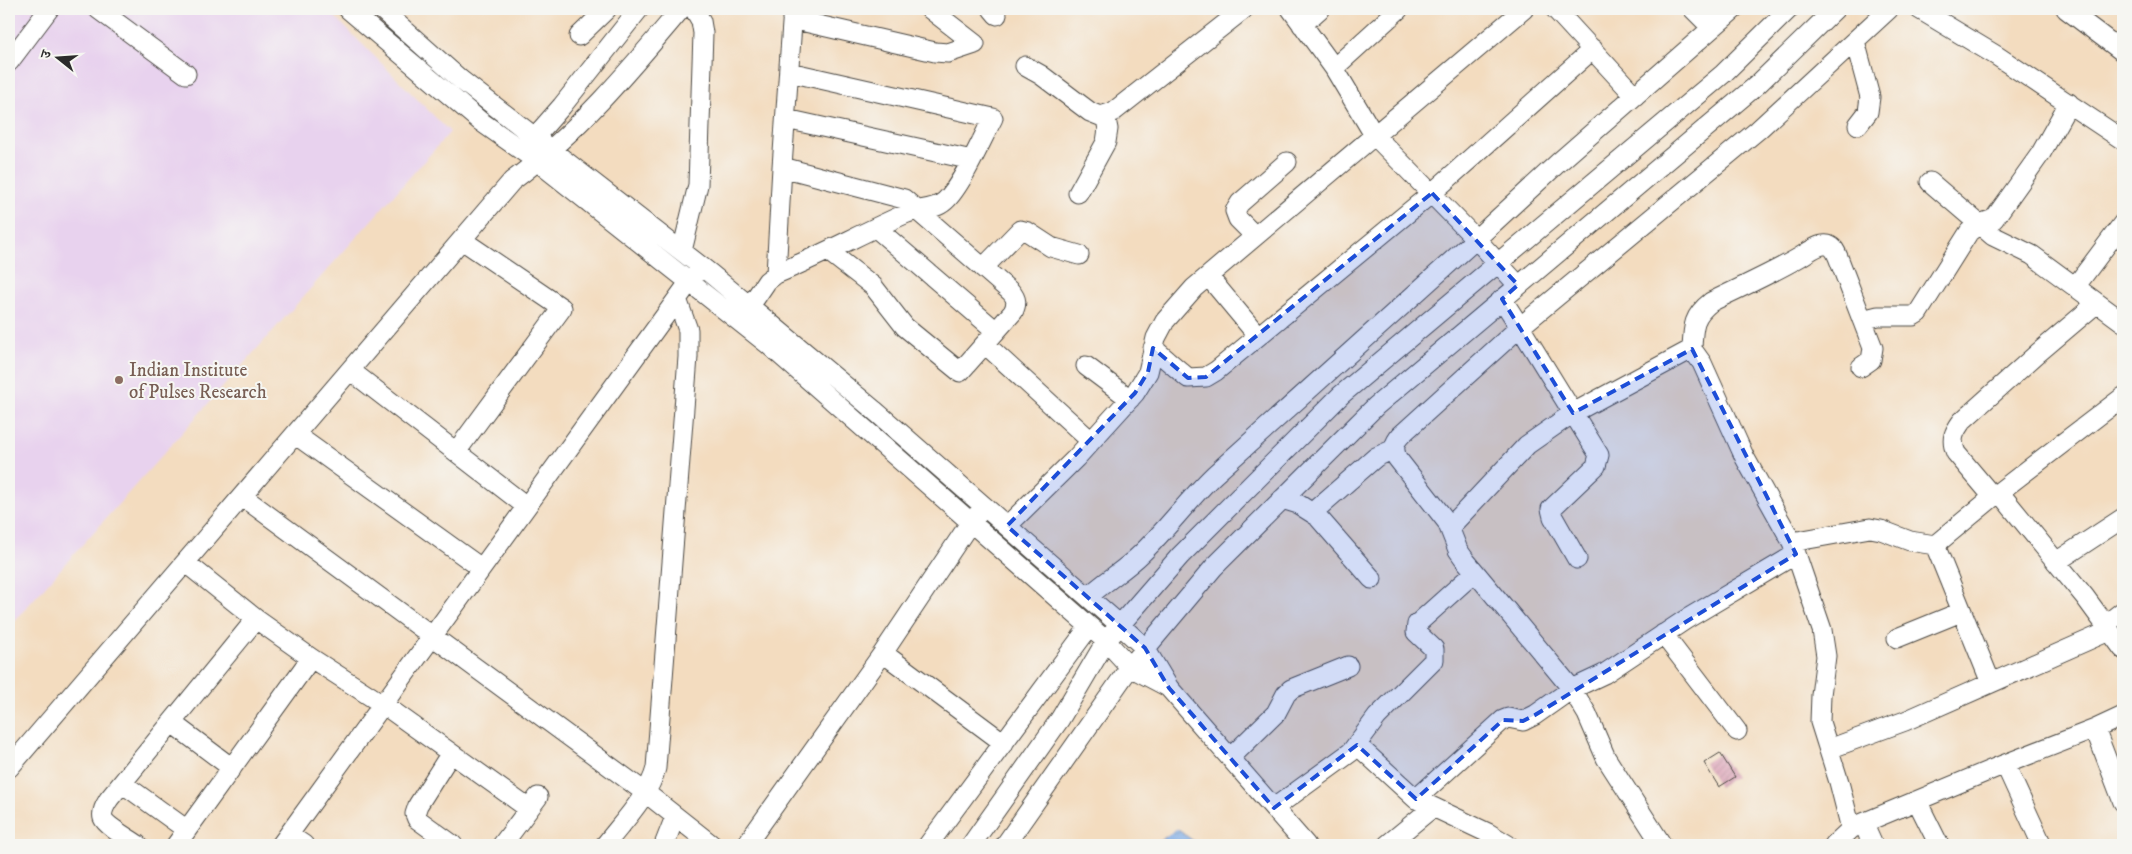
<svg xmlns="http://www.w3.org/2000/svg" width="2132" height="854" font-family="'IM FELL DW Pica','Noto Serif Devanagari',serif">
  <style>
    .built { fill: #e8d2ee }
    .water { fill: url(#water-waves); stroke: #526a88 }
    .building { fill: url(#building-hatch) }
    .lines { fill: none; stroke-linecap: round; stroke-linejoin: round }
    .minor-casing { stroke: #494641; stroke-width: 21 }
    .minor { stroke: #fff; stroke-width: 19 }
    .marked { fill: #1d4ed8; fill-opacity: 0.2; stroke: #1d4ed8; stroke-width: 4; stroke-dasharray: 10 6; stroke-linejoin: round }
    .education-dot { fill: #8d6e63; stroke: #f6f6f2; stroke-width: 2 }
    .labels { text-anchor: middle; stroke-width: 4; stroke-linejoin: round; paint-order: stroke }
    .education-label { font-size: 19px; fill: #785e54; stroke: #f6f6f2; text-anchor: start }
  </style>
  <defs>
    <pattern id="water-waves" width="16" height="10" patternUnits="userSpaceOnUse" patternTransform="scale(1.25)"><rect width="16" height="10" fill="#7aa9e4"/><path d="M0 5q4-4 8 0t8 0" fill="none" stroke="#648ab9"/></pattern>
    <pattern id="building-hatch" width="6" height="6" patternUnits="userSpaceOnUse" patternTransform="scale(1.25)"><rect width="6" height="6" fill="#d792ab"/><path d="M-1 1l2-2M0 6l6-6M5 7l2-2" fill="none" stroke="#af778b"/></pattern>
  </defs>
  <rect width="100%" height="100%" fill="#f6f6f2"/>
  <filter id="ink" filterUnits="userSpaceOnUse"><feTurbulence type="fractalNoise" baseFrequency=".02" numOctaves="2"/><feDisplacementMap in="SourceGraphic" scale="10" xChannelSelector="R" yChannelSelector="G"/><feConvolveMatrix kernelMatrix="1 2 1 2 8 2 1 2 1" color-interpolation-filters="sRGB"/></filter>
  <filter id="wash" filterUnits="userSpaceOnUse"><feTurbulence type="fractalNoise" baseFrequency=".0096" numOctaves="4" result="noise"/><feDisplacementMap in="SourceGraphic" scale="20" xChannelSelector="R" yChannelSelector="G"/><feGaussianBlur stdDeviation="1.12" result="paint"/><feColorMatrix in="noise" values="0 0 0 0 0 0 0 0 0 0 0 0 0 0 0 0 0 1.4 0 .05"/><feComposite in="paint" operator="in"/></filter>
  <g filter="url(#wash)">
    <rect width="100%" height="100%" fill="#f3dcbf"/>
    <path class="built" d="M9,9H327L450,132L9,627Z"/>
    <path class="water" d="M1177,829L1199,845H1154Z"/>
    <g id="blocks">
      <path class="building" d="M1720,753L1735,777L1719,787L1704,763Z"/>
    </g>
  </g>
  <g filter="url(#ink)">
    <use href="#blocks" fill-opacity="0" stroke="#494641" stroke-width="1"/>
    <g class="lines">
      <g class="minor-casing">
        <path id="minor" d="M98,9L186,74
          M348,9L480,121L538,162L769,345L1106,641L1130,667L1168,687
          M381,9L461,80L711,274L874,410L1120,625L1145,648L1169,688L1306,845
          M930,9L975,44
          M992,9L997,15
          M1555,9L1635,96
          M1693,9L1712,28
          M1919,9L1997,56L2123,140
          M2066,9L2123,52
          M792,19L935,52L948,53L975,44
          M1302,25L1320,9
          M579,36L607,9
          M1855,41L1870,97L1868,112L1858,125
          M9,62L49,9
          M1025,66L1041,75L1090,112L1100,116L1113,112L1244,9
          M1334,68L1399,9
          M786,119L972,160
          M527,146L562,106L639,9
          M782,167L904,199L1011,292C1017,299 1017,304 1013,312L960,372L905,327L873,286L828,251
          M1930,182L1993,236L2032,255L2123,322
          M1078,193L1106,142L1108,129L1105,115
          M876,228L996,331
          M1255,236L1238,219L1235,211L1240,203L1287,162
          M682,251L698,185L703,33L701,21L694,9
          M983,268L1020,230L1028,232L1051,247L1079,255
          M776,274L782,167L793,9
          M1208,276L1258,336
          M1518,285L1476,239L1558,163L1734,9
          M2075,287L2123,223
          M1502,299L1520,327L1401,435C1394,443 1393,447 1397,458L1447,522L1458,550L1465,560L1572,689L1587,714L1606,758L1662,845
          M750,306L767,281L776,274C820,256 862,233 905,214C918,208 934,211 945,201C961,187 982,139 993,118L789,72
          M1862,320L1878,316H1913L1918,313L1969,232L1979,224L1994,219L2041,153L2069,103
          M985,344L1091,441
          M1153,348L1188,378L1206,377L1216,371L1432,193L1593,49
          M1692,349C1693,326 1693,316 1711,302C1741,287 1771,274 1800,257C1807,253 1819,243 1828,245C1834,247 1836,252 1838,257L1873,348L1871,360L1861,367
          M1086,366L1130,399
          M351,371L526,506
          M296,435L481,568
          M456,452L562,308L462,240
          M1999,492L2085,597L2123,649
          M243,497L646,793L712,845
          M1993,497L1956,453C1950,439 1954,432 1962,421L2038,353L2097,303
          M1282,499L1298,504L1317,516L1372,579
          M1313,512L1376,457L1394,449
          M1007,526L1076,458L1135,393L1148,372L1156,338L1165,321L1194,288L1524,9
          M1450,527L1527,445L1573,413L1599,455L1596,466L1551,509L1553,517L1577,559
          M1792,542L1870,528L1881,530L1910,541L1935,545L1999,492L2123,397
          M1935,545L1991,683
          M2056,562L2123,518
          M186,563L256,619L311,658L384,705L529,809
          M1088,597C1104,582 1126,569 1141,554C1167,529 1188,500 1214,475L1476,239L1374,135L1334,68L1291,9
          M2105,625L2123,611
          M1663,634L1737,731
          M1897,638L1961,612
          M883,653L1004,743
          M172,723L232,768
          M2095,729L2123,716
          M1357,745L1416,799L1488,833L1508,845
          M1829,749L1905,721L2109,631
          M451,753L418,805L415,814L417,819L453,845
          M1230,758L1276,713L1286,694L1291,689L1348,666
          M9,768L512,181C578,132 629,71 681,9
          M122,783L187,830
          M1416,799L1503,720L1508,718L1523,721L1535,715L1572,689L1604,674L1685,620L1796,554
          M1917,801L1939,845
          M1274,808L1351,752L1377,717L1434,660V649L1416,632L1417,624L1475,572
          M1863,823L1873,845
          M1851,829L1839,782L1820,722L1821,695L1826,656L1822,630L1792,542L1745,458L1702,363L1692,349L1573,413L1520,327L1758,130L1889,9
          M289,835L304,845
          M138,845C131,840 106,826 103,818C101,811 106,804 109,799L256,619
          M176,845L311,658
          M281,845L696,273
          M502,845L538,797
          M605,845C622,823 650,794 656,768L688,357V330L677,299
          M664,845L675,817
          M746,845L883,653L970,523L979,513
          M928,845L1089,627
          M971,845L1060,719L1106,641L1180,556L1341,395L1723,74L1789,9
          M1005,845L1130,667L1214,567L1376,406L1757,85L1835,9
          M1387,845L1432,808
          M1834,845L1851,829L1863,823L2005,764
          M2042,845L2005,764L2095,729L2123,802"/>
      </g>
      <use href="#minor" class="minor"/>
    </g>
  </g>
  <path class="marked" d="M1432,193L1518,285L1502,299L1573,413L1692,349L1796,554L1535,715L1523,721L1503,720L1416,799L1357,745L1274,808L1169,688L1145,648L1007,526L1135,393L1148,372L1153,348L1188,378L1206,377Z"/>
  <circle class="education-dot" cx="119" cy="380" r="5"/>
  <g class="labels">
    <g class="education-label">
      <text x="129" y="376">Indian Institute<tspan x="129" dy="22">of Pulses Research</tspan></text>
    </g>
  </g>
  <rect width="2132" height="854" fill="none" stroke="#f6f6f2" stroke-width="30"/>
  <g transform="translate(58 58) rotate(287)" stroke="#f6f6f2" stroke-width="4" paint-order="stroke">
  <path d="M0-4L9 19L0 12L-9 19Z" fill="#2b2b2b"/>
  <text y="-8" font-size="14" font-weight="bold" text-anchor="middle" fill="#2b2b2b">उ</text>
  </g>
</svg>
